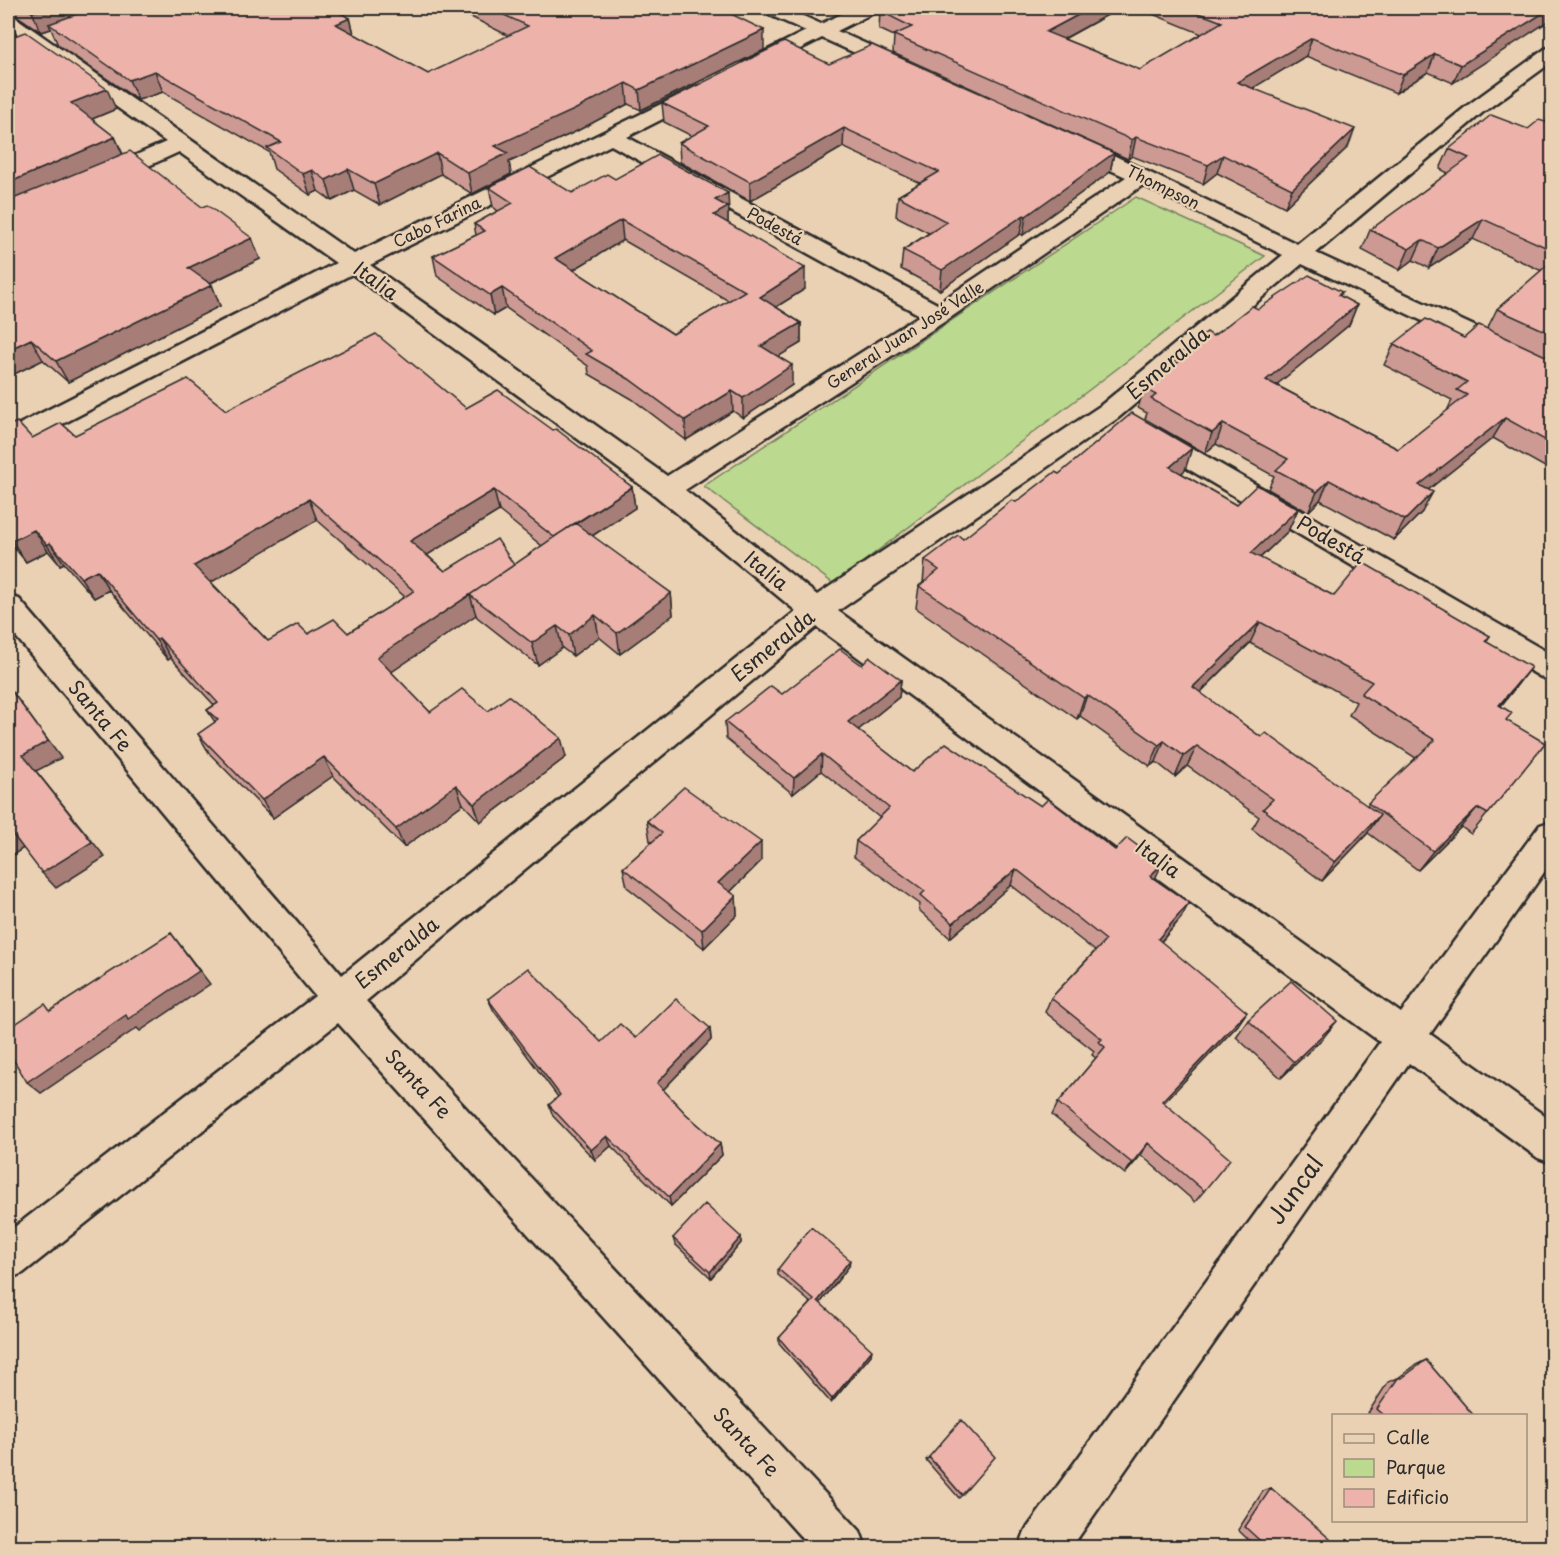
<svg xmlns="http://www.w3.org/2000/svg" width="1560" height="1555" font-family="'Playpen Sans',sans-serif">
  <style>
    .green { fill: #bcd990; stroke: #74825e; stroke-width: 1.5 }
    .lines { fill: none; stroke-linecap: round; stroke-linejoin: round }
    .minor-casing { stroke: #2b2b2b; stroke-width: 5 }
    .minor { fill: #ebd1b3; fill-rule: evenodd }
    .wall { fill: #cc9a92; stroke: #2b2b2b; stroke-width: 1.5; fill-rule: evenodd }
    .shaded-wall { fill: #a67d77; stroke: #2b2b2b; stroke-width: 1.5 }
    .building { fill: #edb3aa; stroke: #2b2b2b; stroke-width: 1.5; fill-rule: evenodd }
    .labels { text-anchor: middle; stroke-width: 4.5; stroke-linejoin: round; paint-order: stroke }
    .far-street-label { font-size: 16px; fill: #2b2b2b; stroke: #ebd1b3 }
    .street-label { font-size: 20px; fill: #2b2b2b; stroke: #ebd1b3 }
    .near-street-label { font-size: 24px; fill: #2b2b2b; stroke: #ebd1b3 }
  </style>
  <rect width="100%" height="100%" fill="#ebd1b3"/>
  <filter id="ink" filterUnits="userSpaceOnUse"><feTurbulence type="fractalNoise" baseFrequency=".0167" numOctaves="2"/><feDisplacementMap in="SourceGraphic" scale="12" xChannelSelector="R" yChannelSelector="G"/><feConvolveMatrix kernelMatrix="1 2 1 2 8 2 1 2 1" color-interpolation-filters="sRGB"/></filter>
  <g filter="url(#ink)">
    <path class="green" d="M1136,197L1265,256L834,584L704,486Z"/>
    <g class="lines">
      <g class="minor-casing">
        <path id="minor" d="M760,8H785L821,24L854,8H877L875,12L837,31L909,63L912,67L909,71H895L822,38L758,70H744L741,66L744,62L806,31L763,12Z
          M8,15L15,17L354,254L696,87L703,85L710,87L713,91L710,95L627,137L937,304L1126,177L1064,149L1061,144L1064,139L1072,138L1080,139L1297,244L1468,105L1545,49L1552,47V62L1482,113L1316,253L1552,362V380L1543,378L1302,264L1118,418L838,611L1401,1013L1540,825L1552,821V861L1430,1034L1552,1121V1163L1538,1158L1409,1063L1071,1548H1019L1025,1531L1380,1042L817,627L366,1001L860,1531L866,1548H811L338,1023L23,1273L8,1279V1232L315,996L8,627V596L19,599L342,975L796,611L656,496L352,274L18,447L8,450V430L336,263L179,152L111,183L103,185L95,183L92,178L95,173L166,142L8,30ZM611,145L920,315L667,476L370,265ZM1143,185L1283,255L1100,406L817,595L685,490L947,320Z
          M1150,426L1159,429L1552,655V681L1541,677L1141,441L1137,435L1141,429Z"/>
      </g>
      <use href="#minor" class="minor"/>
    </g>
    <path class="wall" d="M8,8H349L338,12L350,18L354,34L428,74L509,36L453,8H723L721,9L764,50L641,110L628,104L577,131L509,162L511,174L472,194L441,174L380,205L354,190L332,201L318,191L310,195L274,169L269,152L163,92L138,100L58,45L51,29L41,32L16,15L9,13L8,14Z
      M886,8H1138L1130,12L1120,8L1064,39L1140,70L1202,34L1138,8H1552L1453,83L1428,72L1396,93L1306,56L1252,88L1348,147L1285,207L1217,173L1203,184L1132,156L1128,159L893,53L894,36L879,29L880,11Z
      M10,20L17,35L116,109L92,119L115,137L123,154L260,259L209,284L212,285L220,306L68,382L43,360L8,377Z
      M829,64L1114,153L1110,172L1023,235L1020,234L940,290L901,269L903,250L929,233L896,216L898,196L920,183L843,147L750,201L680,162L679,143L692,136L664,122L662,103Z
      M1552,110V471L1493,438L1428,490L1422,512L1394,540L1320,500L1308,512L1268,489L1274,476L1216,444L1205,453L1145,419L1147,413L1138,408L1144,388L1174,365L1176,357L1258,309L1342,292L1340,296L1357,305L1349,325L1276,385L1398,449L1447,411L1452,400L1384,365L1394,344L1464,338L1487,329L1497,309L1542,271L1473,239L1429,268L1413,260L1400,270L1362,250L1370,230L1448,173L1440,169L1449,149L1528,129L1546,122Z
      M615,179L729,213L728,214V223L805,289L776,307L801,323V343L778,356L792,385L743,418L733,411L686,440L632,399L589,374L588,366L506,308L494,315L437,276L433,256L476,235L474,224L498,211L493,207L489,187L572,193ZM623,240L729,301L673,334L573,270Z
      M466,408L553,430L632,487L635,508L592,536L671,593L673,615L620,654L599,637L573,656L562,648L538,665L477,617L476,615L391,672L430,712L488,711L566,757L480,822L463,804L404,847L333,776L273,818L209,753L198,734L215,722L207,710L214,705L171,658L168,660L109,590L94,598L64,563L60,565L48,551L26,562L8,540V418L12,424L32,438L75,435L226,410ZM499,511L542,546L514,565L445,571L427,555ZM317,520L405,597L348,633L308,634L268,641L211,582Z
      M1185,470L1181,473L1236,505L1298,509L1288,531L1260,558L1334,596L1490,636L1486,642L1515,688L1501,706L1506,721L1545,743L1471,834L1461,827L1418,870L1368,833L1322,881L1252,829L1259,817L1187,766L1175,777L1156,762L1150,766L1080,716L1077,719L916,608L919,586L923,583L925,560L963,539L1016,502L1059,474ZM1250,643L1356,702L1349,715L1416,758L1366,806L1261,737L1200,693Z
      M1552,623V632L1548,629Z
      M862,665L901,680L899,697L858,730L912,772L1041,806L1115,850L1155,879L1181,918L1161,942L1238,1025L1164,1102L1204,1191L1195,1202L1141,1155L1125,1174L1052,1115L1058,1103L1096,1058L1092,1055L1094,1051L1045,1012L1051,998L1095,951L1011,885L950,938L919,910L920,904L854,857L856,841L880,818L821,771L793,794L726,739L725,722L782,694Z
      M647,821L761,861L730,892L736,896L737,915L704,948L627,887L623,868L652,842L650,841Z
      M488,999L601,1042L636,1038L710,1028L711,1040L663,1090L686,1114L720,1144L722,1155L671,1206L611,1146L595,1160L553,1116L549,1105L558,1097L494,1011Z
      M1248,1020L1323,1038L1281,1078L1236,1037Z
      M741,1237V1243L711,1278L675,1244L673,1238Z
      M849,1266L820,1303L871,1355L831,1403L779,1343V1338L811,1303L778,1275V1269Z
      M1426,1360L1474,1416H1371L1368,1413L1388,1382L1398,1378L1416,1365Z
      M929,1457L962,1495L959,1498L926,1460Z
      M1271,1488L1325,1548H1257L1238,1530L1263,1491Z"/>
    <path class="shaded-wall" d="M46,8H110L49,24L51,29L41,32L32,12Z
      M317,8H349L320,19Z
      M1091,8H1120L1043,50L1046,32Z
      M1131,8H1138L1130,12Z
      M1551,8H1552V19L1453,83L1461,65Z
      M350,18L355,38L336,24Z
      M10,20L19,40L8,45V21Z
      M764,30V50L641,110L639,90Z
      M1312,38L1306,56L1232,101L1237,82Z
      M1435,54L1428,72L1396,93L1403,75Z
      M155,71L163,92L138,100L129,80Z
      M626,83L628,104L577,131L509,162L511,174L472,194L468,173L495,146Z
      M107,89L116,109L80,124L71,103Z
      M844,128L843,147L750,201V182Z
      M1355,129L1348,147L1285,207L1292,189Z
      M115,137L124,158L8,209V183Z
      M1136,137L1132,156L1128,159L1132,140Z
      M437,153L441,174L380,205L374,184Z
      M1114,153L1110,172L1023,235L1026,216Z
      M1223,155L1217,173L1203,184L1208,165Z
      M348,169L354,190L332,201L326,180Z
      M312,170L318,191L310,195L303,174Z
      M728,193L729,213L728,214V227L714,215L715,200Z
      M1024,215L1020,234L940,290L942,270Z
      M1483,219L1473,239L1429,268L1438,248Z
      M621,220L623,240L558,279L555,258Z
      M252,238L260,259L197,289L188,268Z
      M1422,240L1413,260L1400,270L1409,249Z
      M805,268V289L760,317V297Z
      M212,285L220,306L68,382L56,361Z
      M502,288L506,308L494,315L490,295Z
      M1357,305L1349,325L1258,400L1266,380Z
      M801,323V343L761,367V346Z
      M31,339L43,360L8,377V350Z
      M792,365V385L743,418V398Z
      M732,391L733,411L686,440L685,420Z
      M8,418L12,425L8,429Z
      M1505,418L1493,438L1409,505L1419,485Z
      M1223,424L1216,444L1205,453L1212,433Z
      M1192,448L1185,470L1163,489L1170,467Z
      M1329,480L1320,500L1308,512L1317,492Z
      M632,487L635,508L558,558L554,538Z
      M494,490L499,511L416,562L410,541Z
      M1433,492L1422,512L1394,540L1405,520Z
      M309,499L317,520L205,586L194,566Z
      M1298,509L1288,531L1242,575L1251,553Z
      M34,530L48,551L26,562L12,541Z
      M50,543L64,563L60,565L47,545Z
      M515,565L470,595L476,615L384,677L377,657Z
      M97,570L109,590L94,598L81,578Z
      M671,593L673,615L620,654L617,633Z
      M595,615L599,637L573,656L569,635Z
      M1260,622L1250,643L1184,708L1193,687Z
      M557,626L562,648L538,665L532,643Z
      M159,638L171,658L168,660L156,640Z
      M1531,667L1515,688L1484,726L1499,705Z
      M901,680L899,697L847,739L848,722Z
      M8,686L61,758L36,771L105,857L56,888L42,873L23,755Z
      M1087,695L1080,716L1077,719L1084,698Z
      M561,738L566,757L480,822L474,804Z
      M1164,741L1156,762L1150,766L1159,745Z
      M1197,746L1187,766L1175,777L1184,756Z
      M822,754L821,771L793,794L794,778Z
      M324,757L333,776L273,818L262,800Z
      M456,785L463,804L404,847L396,829Z
      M1477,808L1461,827L1418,870L1433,851Z
      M1380,815L1366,835L1322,881L1335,862Z
      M10,831L25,847L8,858V833Z
      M761,842V861L720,902L718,883Z
      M1162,864L1155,879L1150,876Z
      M1016,869L1011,885L950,938L953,923Z
      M736,896L737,915L704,948L702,930Z
      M1189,903L1181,918L1150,954L1158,939Z
      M171,933L210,984L140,1031L137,1028L41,1093L27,1082Z
      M1247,1012L1238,1025L1154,1113L1162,1101Z
      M1337,1021L1323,1038L1281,1078L1294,1062Z
      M710,1028L711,1040L659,1094L657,1083Z
      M607,1136L611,1146L595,1160L591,1150Z
      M1148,1143L1141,1155L1125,1174L1132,1163Z
      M720,1144L722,1155L671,1206L669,1197Z
      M741,1237V1243L711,1278L710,1272Z
      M850,1260L849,1266L818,1306V1301Z
      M872,1350L871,1355L831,1403L832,1399Z"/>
    <path class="building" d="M25,8H46L32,12Z
      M94,8H330L350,18L336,24L428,74L528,26L489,8H719L764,30L639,90L626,83L574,110L495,146L508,153L468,173L437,153L374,184L348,169L326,180L312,170L303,174L267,148L281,142L155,71L129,80L49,24Z
      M886,8H1091L1046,32L1140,70L1222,22L1185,8H1551L1461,65L1435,54L1403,75L1312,38L1237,82L1355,129L1292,189L1223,155L1208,165L1136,137L1132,140L894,35L912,27L880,11Z
      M26,32L107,89L71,103L115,137L8,183V38Z
      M784,42L829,64L872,45L1114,153L1026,216L1024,215L942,270L903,250L947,222L898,196L939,172L844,128L750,182L679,143L709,126L662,103Z
      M1491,115L1528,129L1539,120L1552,124V250L1483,219L1438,248L1422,240L1409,249L1370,230L1469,158L1449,149Z
      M130,151L202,207L207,205L252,238L188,268L212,285L56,361L31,339L8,350V201Z
      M658,155L728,193L715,200L728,207L714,215L805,268L760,297L801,323L761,346L792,365L743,398L732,391L685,420L629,379L586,354L592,351L502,288L490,295L433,256L485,231L474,224L513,203L489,187L530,167L572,193L607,174L615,179ZM621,220L745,291L673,334L555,258Z
      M1552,261V334L1497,309Z
      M1309,275L1342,292L1338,295L1357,305L1266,380L1398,449L1467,395L1457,390L1467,382L1394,344L1426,319L1464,338L1479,325L1552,359V444L1505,418L1419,485L1433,492L1405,520L1329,480L1317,492L1276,470L1288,459L1223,424L1212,433L1151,399L1156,395L1144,388L1181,360L1176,357L1207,332L1213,336L1252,306L1258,309Z
      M376,334L466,408L498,390L553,430L556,429L632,487L554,537L494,490L410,541L445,571L497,539L514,565L377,657L430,712L462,689L488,711L509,696L561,738L474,804L456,785L396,829L324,757L262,800L198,734L218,720L207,710L218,703L159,638L156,640L97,570L81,578L50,543L47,545L34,530L12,541L8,536V426L17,422L32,438L61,423L75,435L188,379L226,410ZM309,499L414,591L348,633L334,619L308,634L298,624L268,641L194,566Z
      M1132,413L1192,448L1170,467L1236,505L1257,485L1298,509L1251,553L1334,596L1362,562L1490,636L1485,641L1531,667L1499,705L1512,713L1506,720L1545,743L1488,814L1477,808L1433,851L1368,803L1435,740L1361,694L1372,682L1260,622L1193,687L1261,737L1266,733L1380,815L1335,862L1263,809L1273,799L1197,746L1184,756L1164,741L1159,745L1087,695L1084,698L919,586L939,570L925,560L958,535L963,539L1012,500L1016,502L1055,472L1059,474Z
      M575,523L671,593L617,633L595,615L569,635L557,626L532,643L470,595Z
      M840,649L862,665L870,657L901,680L848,722L912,772L946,743L1041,806L1048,799L1115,850L1127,838L1162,864L1150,876L1189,903L1158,939L1247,1012L1162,1101L1230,1159L1204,1191L1148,1143L1132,1163L1058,1103L1105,1047L1099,1042L1102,1039L1051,998L1106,940L1016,869L953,923L921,895L925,891L856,841L889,808L822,754L794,778L725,722L771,686L782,694Z
      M8,686L48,741L23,755L92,842L42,873L10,831L8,833Z
      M684,787L761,842L718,883L736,896L702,930L623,868L662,833L647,821Z
      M171,933L199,971L128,1019L126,1015L27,1082L8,1051V1029L45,1004L50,1011Z
      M528,968L601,1042L620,1024L636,1038L676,999L710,1028L657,1083L686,1114L720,1144L669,1197L607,1136L591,1150L549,1105L560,1095L488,999Z
      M1291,981L1337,1021L1294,1062L1248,1020Z
      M705,1204L741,1237L710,1272L673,1238Z
      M811,1227L850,1260L818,1301L872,1350L832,1399L779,1338L814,1300L778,1269Z
      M1426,1360L1474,1416H1385L1377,1409L1398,1378H1402Z
      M961,1420L995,1457L962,1495L929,1457Z
      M1271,1488L1330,1539L1325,1548H1268L1245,1527Z"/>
  </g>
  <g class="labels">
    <g class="far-street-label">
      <text transform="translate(1163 187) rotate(26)" y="6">Thompson</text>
      <text transform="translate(437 222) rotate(-26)" y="6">Cabo Farina</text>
      <text transform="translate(775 226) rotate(29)" y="6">Podestá</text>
      <text transform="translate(905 335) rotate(-33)" y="6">General Juan José Valle</text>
    </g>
    <g class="street-label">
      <text transform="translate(376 281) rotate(36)" y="7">Italia</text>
      <text transform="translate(1168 363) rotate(-40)" y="7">Esmeralda</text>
      <text transform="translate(1331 540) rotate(30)" y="7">Podestá</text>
      <text transform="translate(766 571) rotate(39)" y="7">Italia</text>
      <text transform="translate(773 646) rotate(-39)" y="7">Esmeralda</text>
      <text transform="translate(100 716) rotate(50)" y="7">Santa Fe</text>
      <text transform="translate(1158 859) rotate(36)" y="7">Italia</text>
      <text transform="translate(397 953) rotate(-39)" y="7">Esmeralda</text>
      <text transform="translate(418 1084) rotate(47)" y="7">Santa Fe</text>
      <text transform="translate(746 1442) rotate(47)" y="7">Santa Fe</text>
    </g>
    <g class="near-street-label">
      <text transform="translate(1296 1190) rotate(-55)" y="8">Juncal</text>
    </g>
  </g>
  <rect width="1560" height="1555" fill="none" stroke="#ebd1b3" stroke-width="30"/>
  <rect x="15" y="15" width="1530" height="1525" fill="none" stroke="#2b2b2b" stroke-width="2" filter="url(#ink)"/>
  <rect x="1332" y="1414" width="195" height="108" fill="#ebd1b3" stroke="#9e8f7d" stroke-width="1.5"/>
  <rect x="1344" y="1434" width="30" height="9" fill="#ebd1b3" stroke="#9e8f7d" stroke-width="1.5"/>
  <text x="1386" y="1444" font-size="18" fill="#2b2b2b">Calle</text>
  <rect x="1344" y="1459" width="30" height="18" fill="#bcd990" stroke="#9e8f7d" stroke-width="1.5"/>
  <text x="1386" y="1474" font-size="18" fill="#2b2b2b">Parque</text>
  <rect x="1344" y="1489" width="30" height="18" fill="#edb3aa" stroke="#9e8f7d" stroke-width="1.5"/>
  <text x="1386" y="1504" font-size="18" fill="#2b2b2b">Edificio</text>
</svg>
